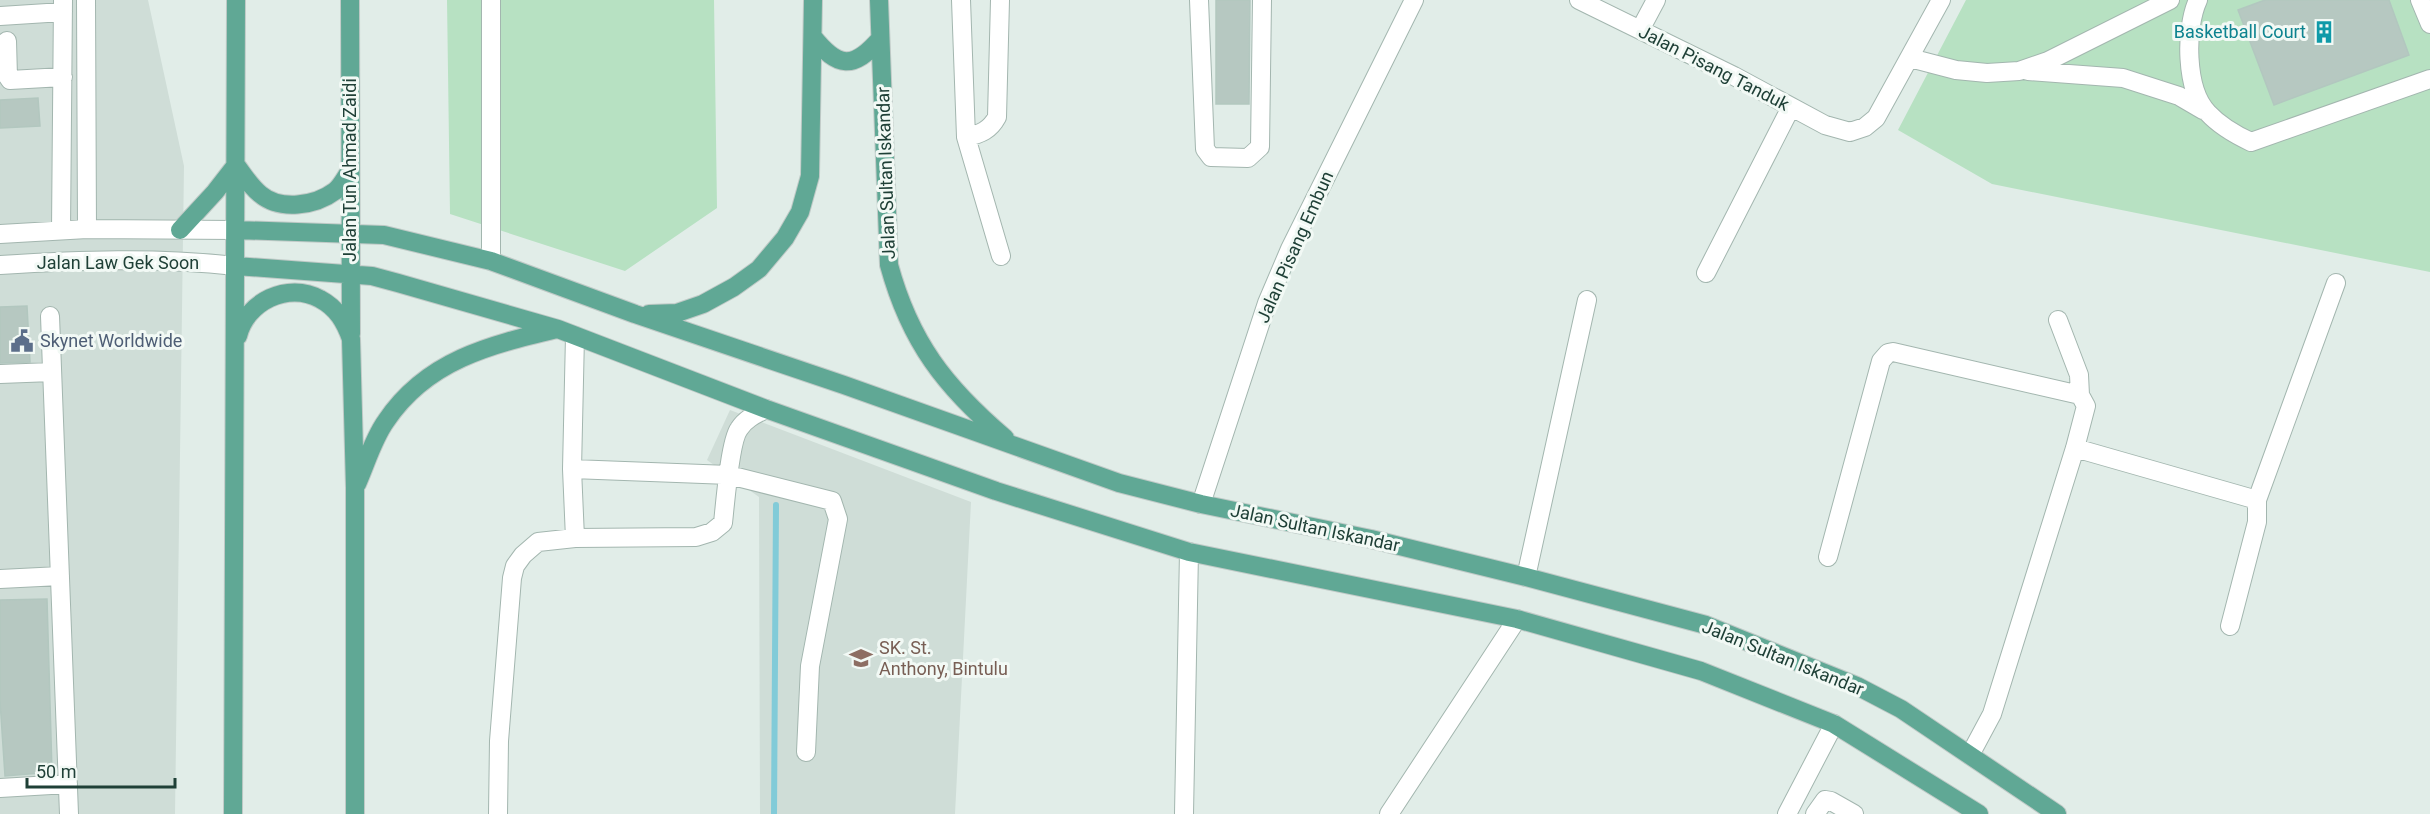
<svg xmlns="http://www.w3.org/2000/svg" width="2430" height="814" font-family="Roboto,sans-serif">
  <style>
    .built { fill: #cfddd7 }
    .green { fill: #b7e1c2 }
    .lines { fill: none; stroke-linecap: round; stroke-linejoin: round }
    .stream { stroke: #82cbd8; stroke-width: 6 }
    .building { fill: #b6c8c1; stroke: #b2c7bf; stroke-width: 1.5 }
    .minor-casing { stroke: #a3b6af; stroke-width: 20 }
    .major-casing { stroke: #c0cac7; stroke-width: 20 }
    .minor { stroke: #fff; stroke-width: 18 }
    .major { stroke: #60a895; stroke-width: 18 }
    .labels { text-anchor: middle; stroke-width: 6; stroke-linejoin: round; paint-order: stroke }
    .culture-label { font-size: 18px; fill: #0d838f; stroke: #f2f9f5; text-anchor: end }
    .street-label { font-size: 18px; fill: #1f4037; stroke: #f2f9f5 }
    .service-label { font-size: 18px; fill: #4e5e75; stroke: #f2f9f5; text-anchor: start }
    .education-label { font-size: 18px; fill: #785e54; stroke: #f2f9f5; text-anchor: start }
  </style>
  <rect width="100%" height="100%" fill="#e1ede8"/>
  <path class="built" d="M0,0H148L184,166L175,814H0Z
    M730,410L971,502L955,814H760L759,497L707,460Z"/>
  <path class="green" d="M447,0H714L717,208L625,271L450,214Z
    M1966,0H2430V272L1992,184L1898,130Z"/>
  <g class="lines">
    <path class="stream" d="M774,814L776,505"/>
  </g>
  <path class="building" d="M1216,0H1250L1249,104H1216Z
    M2265,0H2389L2409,55L2274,105L2238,10Z
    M38,98L40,126L0,128V100Z
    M27,306L30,362L0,363V307Z
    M47,599L52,772L5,776L0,701V600Z"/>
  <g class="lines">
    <g class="minor-casing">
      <path id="minor" d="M86,0L87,229
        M961,0L966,137L1001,256
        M1199,0L1205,149L1211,157L1248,158L1260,147L1262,0
        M1579,0L1734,76L1825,125L1850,132L1865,127L1876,118L1941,0
        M2198,0C2185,28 2185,90 2208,113C2220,126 2236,135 2251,142L2430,79
        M2420,0L2430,24
        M0,16L63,12
        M1640,30L1656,0
        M7,41L8,77L10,80L63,77
        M1910,58L1956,70L1987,73L2019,71L2048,61L2170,0
        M2028,71L2123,78L2179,96L2203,110
        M966,137C981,134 990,130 997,117L1000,0
        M61,230L63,0
        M0,234L87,229L236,230
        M491,261V0
        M0,265C79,260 157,257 236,266
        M1706,273L1791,107
        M50,316L69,814
        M2058,320L2079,375L2080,395
        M575,336L572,469L729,475L832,501L838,519L810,666L806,752
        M0,374L52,372
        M2075,448L2257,500
        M572,469L575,538
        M1201,504L1267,303L1290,249L1414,0
        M1828,557L1881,361L1888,353L1893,352L2080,395L2086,406L2075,448L1992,714L1970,755
        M1526,577L1587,300
        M0,579L60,576
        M2230,626L2257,522V500L2336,283
        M0,788L68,784
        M498,814L499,741L512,578L515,566L523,555L538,542L575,538L696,537L712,532L723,523C725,505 730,441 739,429C745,419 756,414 766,409
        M1184,814L1189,552
        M1389,814L1517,619
        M1787,814L1834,724
        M1815,814L1825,800L1831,801L1854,814"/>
    </g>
    <g class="major-casing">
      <path id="major" d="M350,0L351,334
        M879,0L889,265C910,342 945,387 1005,438
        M813,37C838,68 853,70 880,39
        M236,165C243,174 250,186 260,194C280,211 315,206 335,191C341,186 345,178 349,172
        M180,230L215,192L236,165
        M236,230L384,235L491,261L635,314L844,385L1119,483L1201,504L1371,539L1526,577L1706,625L1857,686L1901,709L2057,814
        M236,266L372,276L398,283L558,329L766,409L996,491L1189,552L1517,619L1701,671L1834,724L1979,814
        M649,314L677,313L703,304L734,287L759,269L785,238L800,212L810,176L813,0
        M238,336C246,302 288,281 320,299C337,308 345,322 351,339L355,488V814
        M357,484C366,464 373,439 386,421C427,360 490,345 557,329
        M233,814L236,0"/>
    </g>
    <use href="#minor" class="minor"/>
    <use href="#major" class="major"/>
  </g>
  <defs>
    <g id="building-bare" transform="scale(1.8)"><path d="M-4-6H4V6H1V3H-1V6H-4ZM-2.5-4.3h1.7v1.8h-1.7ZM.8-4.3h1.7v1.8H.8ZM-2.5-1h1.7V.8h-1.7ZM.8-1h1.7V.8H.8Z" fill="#0f9aa8" stroke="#f2f9f5" stroke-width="2.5" paint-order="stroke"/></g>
    <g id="civic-bare" transform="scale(1.8)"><path d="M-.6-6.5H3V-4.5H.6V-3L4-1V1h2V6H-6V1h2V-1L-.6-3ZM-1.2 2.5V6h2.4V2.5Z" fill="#5c6f8a" stroke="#f2f9f5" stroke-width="2.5" paint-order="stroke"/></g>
    <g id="school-bare" transform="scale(1.8)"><path d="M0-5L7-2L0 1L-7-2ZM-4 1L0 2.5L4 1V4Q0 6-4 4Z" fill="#8d6e63" stroke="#f2f9f5" stroke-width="2.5" paint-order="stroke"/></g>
  </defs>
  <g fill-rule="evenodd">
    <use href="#building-bare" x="2324" y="32"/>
    <use href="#civic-bare" x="22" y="341"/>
    <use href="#school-bare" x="861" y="658"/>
  </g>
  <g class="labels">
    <g class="culture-label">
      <text x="2306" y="38">Basketball Court</text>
    </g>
    <g class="street-label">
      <text transform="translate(1714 68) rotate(27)" y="6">Jalan Pisang Tanduk</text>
      <text transform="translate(350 170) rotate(-90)" y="6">Jalan Tun Ahmad Zaidi</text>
      <text transform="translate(886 173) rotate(-92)" y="6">Jalan Sultan Iskandar</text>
      <text transform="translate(1295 247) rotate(-66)" y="6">Jalan Pisang Embun</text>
      <text x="118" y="269">Jalan Law Gek Soon</text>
      <text transform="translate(1315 528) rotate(12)" y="6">Jalan Sultan Iskandar</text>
      <text transform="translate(1783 658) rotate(22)" y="6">Jalan Sultan Iskandar</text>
    </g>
    <g class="service-label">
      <text x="40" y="347">Skynet Worldwide</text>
    </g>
    <g class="education-label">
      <text x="879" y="654">SK. St.<tspan x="879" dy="21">Anthony, Bintulu</tspan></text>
    </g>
  </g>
  <path d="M27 778v9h148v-9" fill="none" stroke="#1f4037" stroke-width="3"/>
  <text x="36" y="778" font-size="18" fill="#1f4037" stroke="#f2f9f5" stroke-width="4.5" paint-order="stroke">50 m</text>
</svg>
